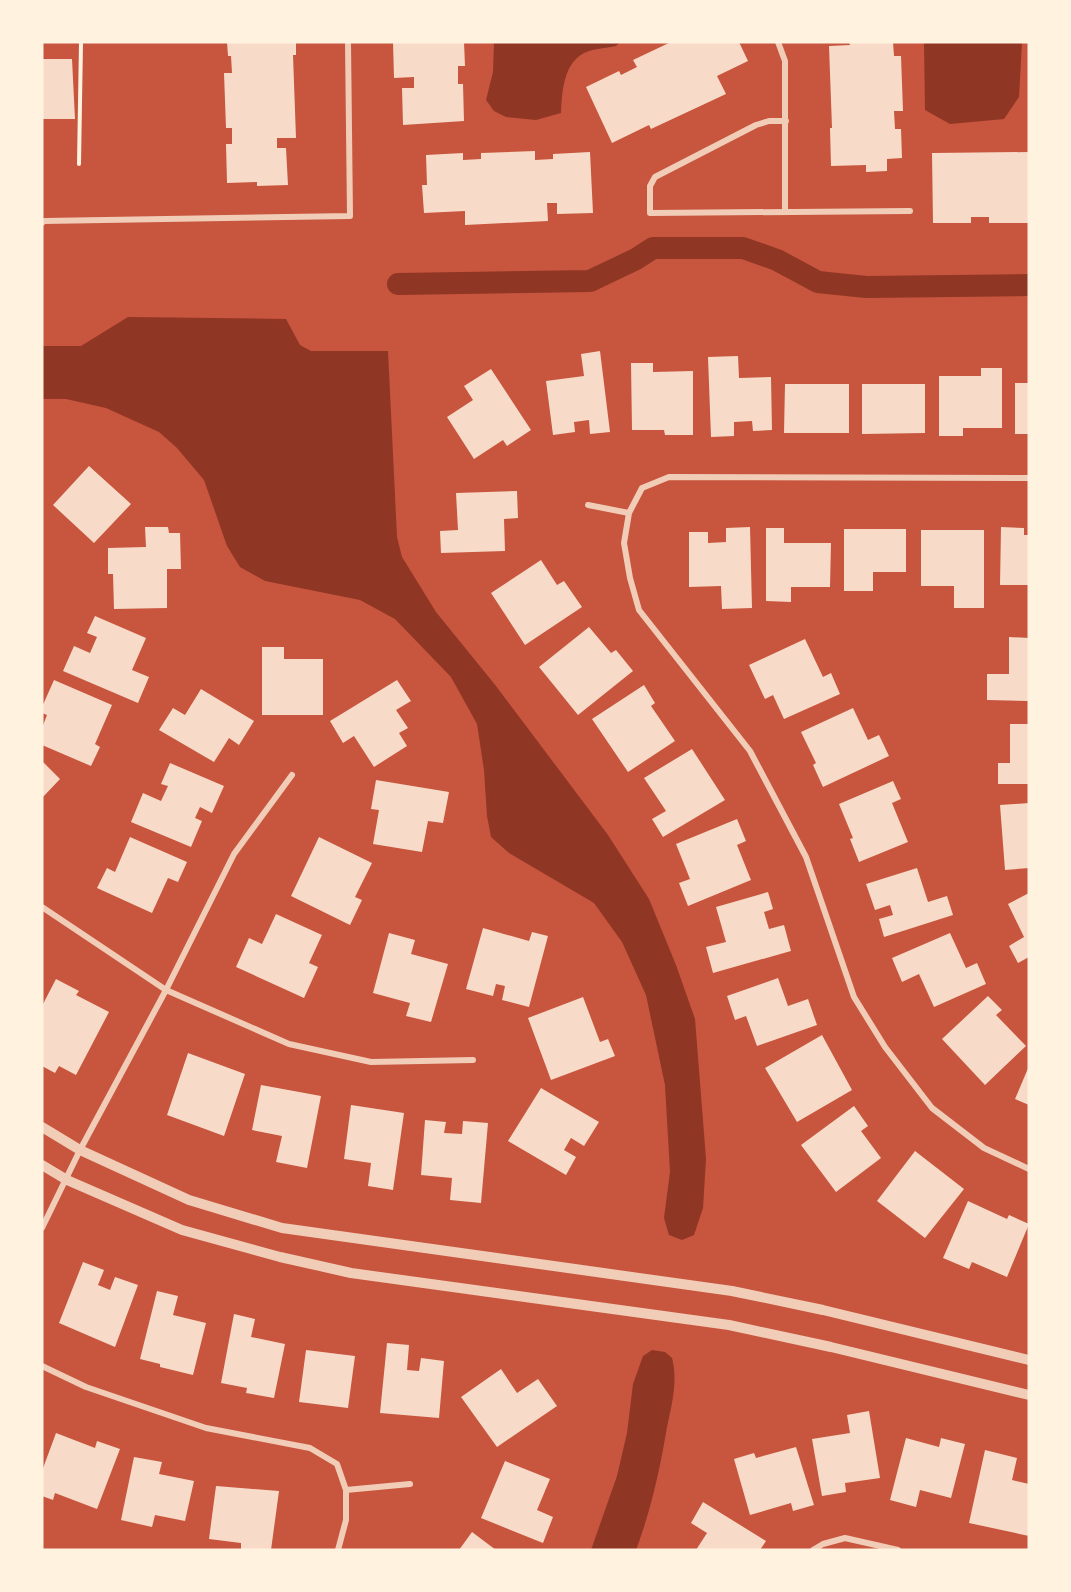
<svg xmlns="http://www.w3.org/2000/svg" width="1071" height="1592" font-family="'Fira Sans',sans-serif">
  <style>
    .water { fill: #8f3625 }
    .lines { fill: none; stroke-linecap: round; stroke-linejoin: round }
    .canal { stroke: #8f3625; stroke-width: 22 }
    .building { fill: #f7dbc8 }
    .path { stroke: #fff3e0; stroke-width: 4 }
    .minor { stroke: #f1ccb7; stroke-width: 6 }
    .tertiary { stroke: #f1ccb7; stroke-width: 10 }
  </style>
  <rect width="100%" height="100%" fill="#c8553d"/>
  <path class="water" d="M494,42H620L616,46C606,48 592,49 584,53C563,64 562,93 561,113L536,120L506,117L494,111L486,100L493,72Z
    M924,42H1022L1019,97L1004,119L950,124L925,110Z
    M128,317L286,319L300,345L311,351H388L397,537L402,557L436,612L496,686L608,835L649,899L676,965L695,1019L706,1159L703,1208L694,1235L682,1240L669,1235L664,1218L670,1172L665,1085L646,995L622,942L594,903L509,853L491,837L487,816L484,770L477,724L451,677L395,619L360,600L265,581L240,567L227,546L204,480L177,448L159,432L106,408L66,399H42V346H81Z
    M652,1350L665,1352L672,1358C678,1381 672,1404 667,1427C660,1469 651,1510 636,1550H591L617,1476L627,1433L633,1384L643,1356Z"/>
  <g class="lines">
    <path class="canal" d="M398,284L590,281L636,259L653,248H743L777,260L818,282L866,287L1029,285"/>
  </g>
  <path class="building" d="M227,42H296V55H293L296,138H277V148H286L288,185L257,186V182L227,183L226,144H232V128H226L224,73H232L231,56H228Z
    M393,42H464L465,66H458V84H463L464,121L403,125L402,88H414V77L394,78Z
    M671,42H739L748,61L717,76L726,94L651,129L649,125L612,143L586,87L619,71L621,75L637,67L633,60Z
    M849,42H893L894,56H901L903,111H894L895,129H901L902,158L887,159V171L866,172V165L831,166L830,128H832L829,46L850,45Z
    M42,59H72L75,119H42Z
    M535,151V160L553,159V154L590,152L593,213L557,214V203H547L548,221L465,225V211L424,213L422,185H427L426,155L463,153V160L481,159V153Z
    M1029,152V223H989V217H971V223H933L932,153Z
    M600,351L610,432L590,434L589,420L574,422L575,432L553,435L546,381L584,376L581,354Z
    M738,356L739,378L771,377L772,430L753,431L752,421L734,422V436L711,437L708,357Z
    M631,363H653V372L693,371V435H665L664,430H632Z
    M981,368H1002V428H963V436H939V376H981Z
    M491,369L531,430L507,446L503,440L474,459L447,417L473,400L464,386Z
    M1015,383H1029V434H1015Z
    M785,384H849V433H784Z
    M862,384H925V433L862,434Z
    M89,466L131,504L94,543L53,505Z
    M517,491L518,518L504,519L505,551L441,553L440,531L458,530L456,493Z
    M145,527H168L169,533H180L181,569H167V608L114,609L113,574H108V548L146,547Z
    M750,527L752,608L722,609L721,586L689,587V532H708V543L726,542V528Z
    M1001,527L1024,528V535H1029V585H1000Z
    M766,528H784V543H831L830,587H791V602L766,601Z
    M844,529H906V572H873V591H844Z
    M921,530H984V608H954V586H921Z
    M541,560L557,585L564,581L582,607L525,645L491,593Z
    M95,616L146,638L132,670L149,677L138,703L63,671L74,646L90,653L97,637L87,633Z
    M589,627L611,653L616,650L633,671L578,715L539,667Z
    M1009,637L1029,638V701L987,700V674H1009Z
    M805,639L823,677L831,673L840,694L784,719L773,695L765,699L749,665Z
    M262,647H284V659H323V715H262Z
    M54,680L112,705L95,744L100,747L91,766L42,745V728L47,715L42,713V707Z
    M397,680L411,701L396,710L408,728L399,733L407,746L374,767L354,736L343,743L330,721Z
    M644,685L655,703L651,706L675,741L628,772L592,719Z
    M201,689L254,721L239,745L229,738L214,762L159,730L173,708L185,715Z
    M853,708L868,740L879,735L889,756L823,787L813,765L816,763L801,732Z
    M1010,724H1029V784H998V763H1010Z
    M692,749L725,800L663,837L652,819L666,811L644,778Z
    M42,761L60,779L42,798Z
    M170,763L224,786L212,813L200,807L195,818L202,821L191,847L131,822L143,793L161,801L168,786L161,784Z
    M376,780L449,792L443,823L428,821L422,852L373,844L379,810L371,809Z
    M893,781L901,799L892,803L908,842L859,862L850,839L853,838L839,804Z
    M1029,803V868L1005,870L1000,805Z
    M737,819L746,841L737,845L751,880L688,906L679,883L690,879L676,844Z
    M130,837L187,862L178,882L168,878L152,913L97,888L107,868L115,872Z
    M319,837L372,863L355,897L362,900L350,925L291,896Z
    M917,868L928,902L947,896L953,915L884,937L879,919L893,915L890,905L875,910L866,884Z
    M768,892L773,909L764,912L769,929L784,925L791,951L713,973L706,947L726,942L716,907Z
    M1029,893V957L1018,963L1009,946L1024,937L1008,904Z
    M276,914L322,935L309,963L318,967L304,998L236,967L249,938L262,944Z
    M483,928L529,941L532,932L548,936L529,1007L502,1000L505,986L496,984L493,996L466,989Z
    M389,933L415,940L411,954L448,964L431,1022L406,1016L410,1003L373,993Z
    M950,933L966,968L977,963L986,984L934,1007L919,974L902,982L892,958Z
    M778,978L788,1006L808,999L817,1025L757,1046L746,1016L735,1020L727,996Z
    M56,979L79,991L76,995L109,1012L76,1075L59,1066L55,1073L42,1066V1006Z
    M988,996L1002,1010L996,1015L1026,1046L985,1085L942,1039Z
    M583,997L600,1042L608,1039L615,1056L551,1080L528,1018Z
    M822,1035L852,1090L797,1122L765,1068Z
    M188,1053L245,1074L224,1136L167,1115Z
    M1029,1066V1105L1015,1099Z
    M261,1085L321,1096L307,1168L276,1162L282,1136L252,1130Z
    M541,1088L599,1122L584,1146L571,1138L564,1150L576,1157L566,1175L508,1141Z
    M351,1105L404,1113L393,1190L368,1186L371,1163L344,1159Z
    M854,1106L868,1126L861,1131L881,1158L836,1192L801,1145Z
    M425,1120L446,1122L444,1133L462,1134L463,1121L488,1123L481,1203L450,1200L452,1178L421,1175Z
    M915,1151L964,1189L925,1238L877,1201Z
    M968,1201L1007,1219L1009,1215L1029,1224L1007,1277L972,1262L969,1269L943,1258Z
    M83,1262L104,1270L98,1285L110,1290L115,1277L138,1285L115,1347L59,1323Z
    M157,1291L178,1296L173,1315L206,1323L193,1375L160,1367V1364L140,1359Z
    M234,1314L255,1319L251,1337L285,1344L274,1398L246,1393L247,1388L221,1383Z
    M387,1343L409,1345L407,1370L419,1371L421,1358L444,1361L439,1418L380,1413Z
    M306,1350L355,1356L348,1408L299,1402Z
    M501,1369L517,1393L538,1379L557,1406L497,1447L461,1397Z
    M869,1411L880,1478L845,1483L846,1492L822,1496L812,1439L850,1433L847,1415Z
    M56,1433L95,1448L97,1441L120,1449L97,1509L55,1493L53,1500L42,1496V1471Z
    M906,1438L939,1447L941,1438L965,1444L951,1498L920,1490L916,1507L890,1500Z
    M796,1447L814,1505L793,1511L791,1503L750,1515L734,1459L754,1453L756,1458Z
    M985,1450L1017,1458L1012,1480L1029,1484V1536L969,1523Z
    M134,1457L162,1462L159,1474L194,1481L185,1521L155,1515L152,1527L121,1520Z
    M505,1461L550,1479L537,1510L553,1517L543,1543L481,1518Z
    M216,1486L279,1491L271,1550H241V1543L209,1539Z
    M703,1502L766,1541L760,1550H696L707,1533L691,1523Z
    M472,1532L496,1550H459Z"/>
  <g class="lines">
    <path class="path" d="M79,164L81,42"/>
    <path class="minor" d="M778,42L785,61V212
      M786,121H769L756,125L655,177L650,186V213L910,211
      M42,223L44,221L350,216L348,42
      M1029,478L669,477L642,488L629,513L624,543L630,578L639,610L750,751L806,857L854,997L885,1047L932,1108L984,1148L1029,1169
      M588,505L629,513
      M42,907L166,990L289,1044L371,1062L473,1060
      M42,1228L80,1150L166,990L234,854L292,775
      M42,1366L86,1387L206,1428L310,1448L337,1464L346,1490L410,1484
      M338,1550L346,1520V1490
      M813,1550L823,1544L845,1538L898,1550"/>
    <path class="tertiary" d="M42,1127L80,1150L189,1200L282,1228L732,1291L823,1310L1029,1360
      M42,1165L67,1180L182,1230L280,1257L351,1273L729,1325L831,1347L1029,1395"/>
  </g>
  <rect width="1071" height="1592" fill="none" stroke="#fff3e0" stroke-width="87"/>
</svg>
